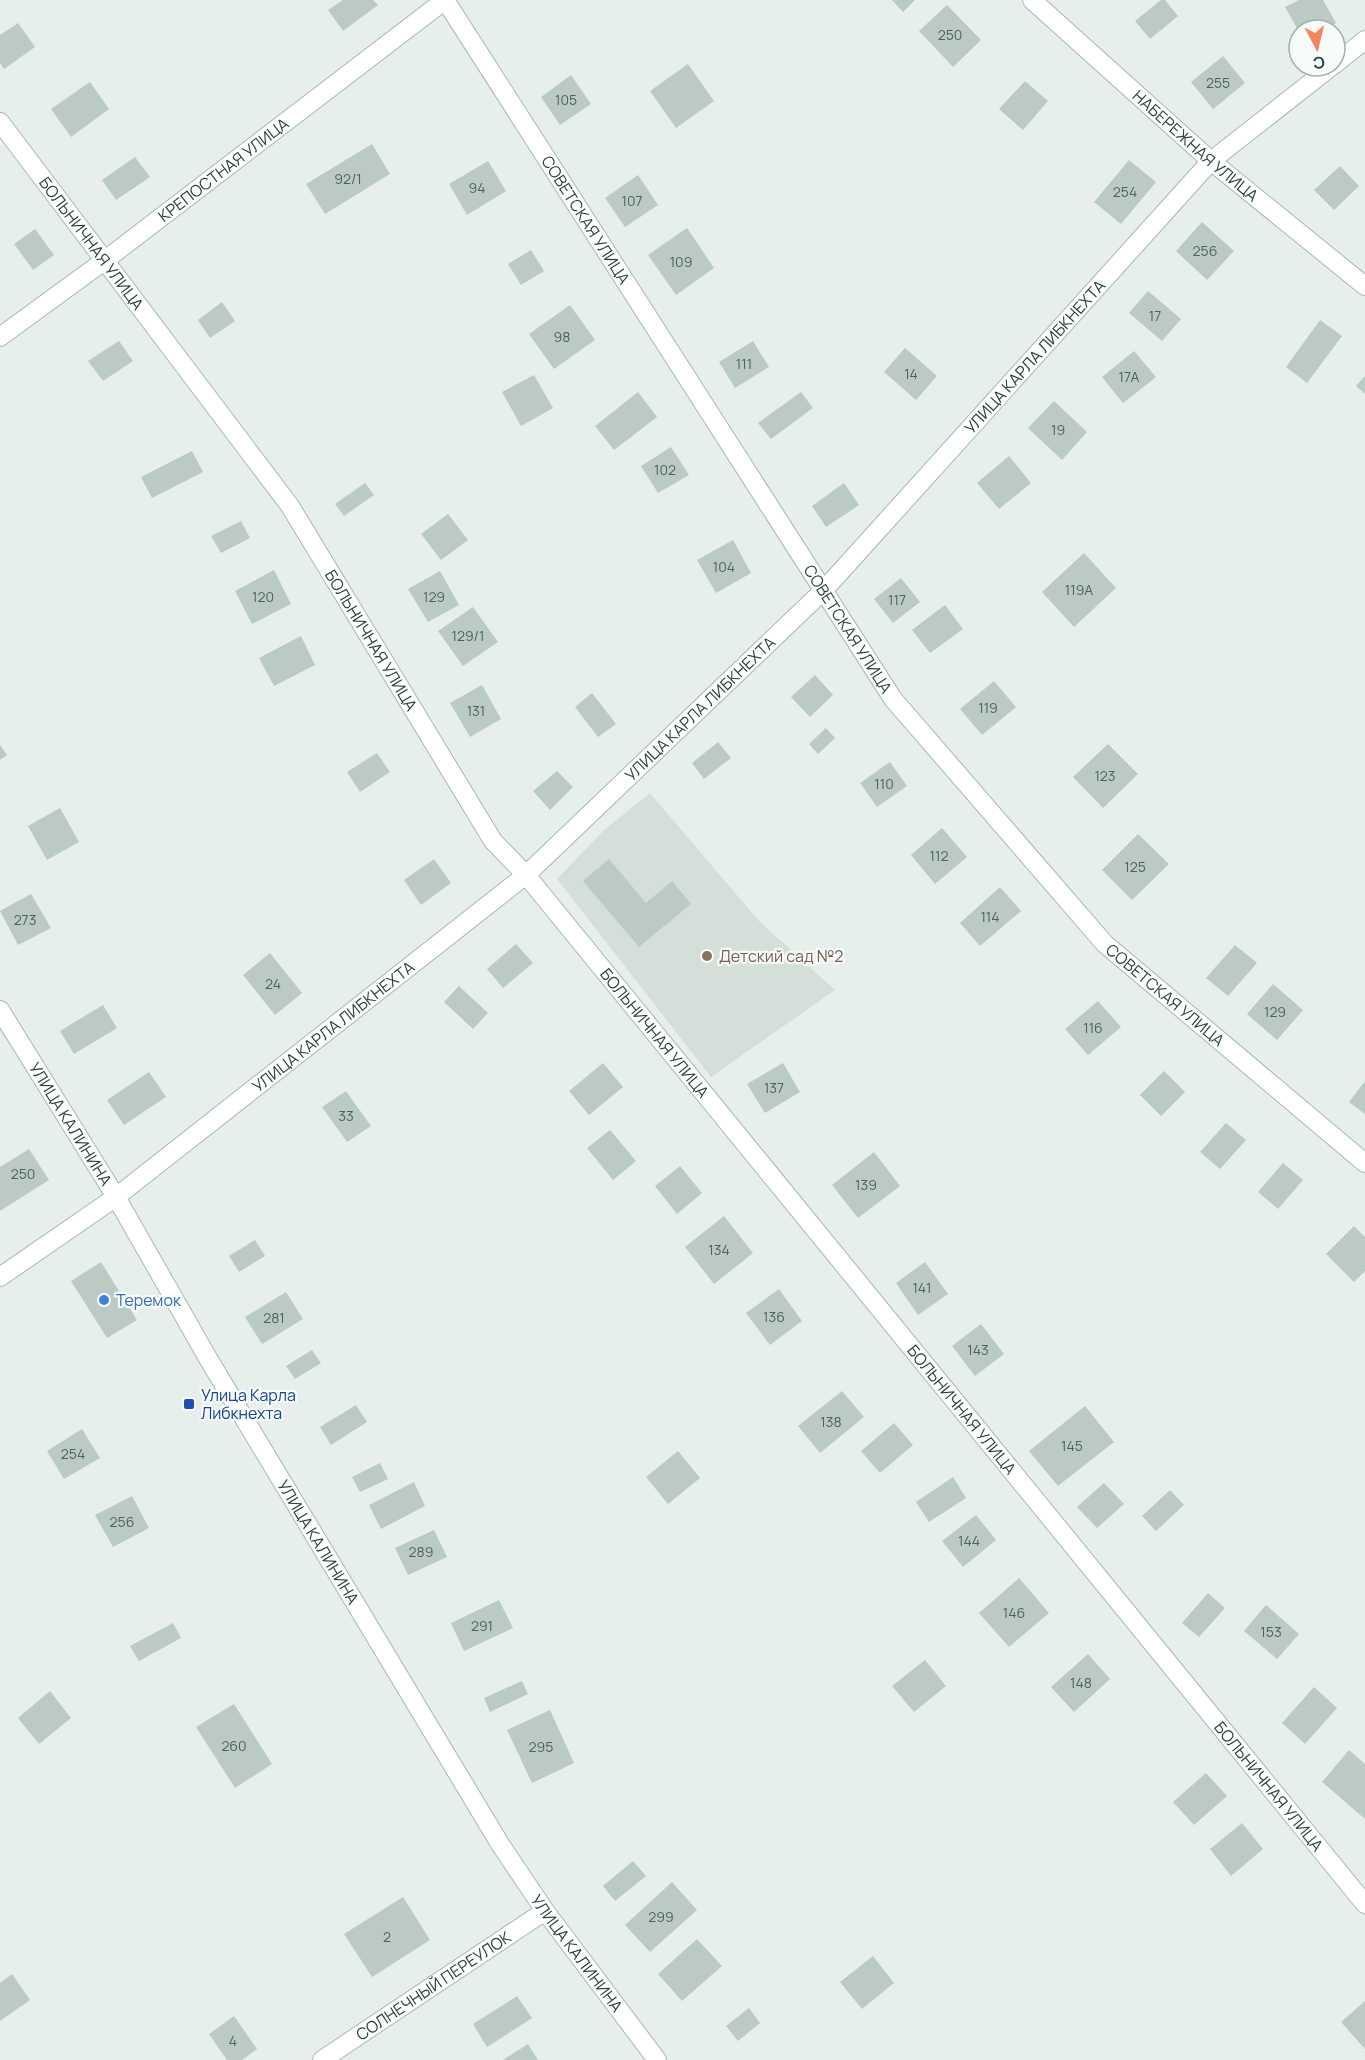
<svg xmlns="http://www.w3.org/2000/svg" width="1365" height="2060" font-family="Manrope,sans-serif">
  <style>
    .built { fill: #d4dfda }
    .building { fill: #bbcac4 }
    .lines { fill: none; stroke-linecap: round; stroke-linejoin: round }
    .minor-casing { stroke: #a8b8b2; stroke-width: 20 }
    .tertiary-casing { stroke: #a8b8b2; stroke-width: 20 }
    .minor { stroke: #fff; stroke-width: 18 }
    .tertiary { stroke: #fff; stroke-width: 18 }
    .education-dot { fill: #8d6e63; stroke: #f7fbf9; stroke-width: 2 }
    .shop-dot { fill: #3f7fe0; stroke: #f7fbf9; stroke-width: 2 }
    .transit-dot { fill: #1a4fb4; stroke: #f7fbf9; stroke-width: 2 }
    .labels { text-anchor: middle; stroke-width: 4.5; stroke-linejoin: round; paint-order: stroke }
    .number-label { font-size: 14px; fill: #4a645c }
    .street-label { font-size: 16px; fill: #24423a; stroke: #f7fbf9 }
    .education-label { font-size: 16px; fill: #785e54; stroke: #f7fbf9; text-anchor: start }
    .shop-label { font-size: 16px; fill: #366cbe; stroke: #f7fbf9; text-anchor: start }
    .transit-label { font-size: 16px; fill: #164399; stroke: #f7fbf9; text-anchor: start }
  </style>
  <rect width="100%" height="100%" fill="#e6efeb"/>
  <path class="built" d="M650,793L760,922L835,990L711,1077L557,879L603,831Z"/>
  <path class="building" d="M343,0H373L378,5L343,31L328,10Z
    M892,0H915L903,12Z
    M1161,0H1165L1178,16L1150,39L1135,21Z
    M1299,0H1323L1336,23L1324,30H1298L1285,7Z
    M947,5L981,40L953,67L919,31Z
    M18,23L35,47L4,69L0,63V35Z
    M1223,56L1245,83L1213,109L1191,82Z
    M688,64L714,101L676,128L650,91Z
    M571,75L591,104L560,125L541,97Z
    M1025,81L1048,101L1023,130L999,109Z
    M90,82L109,109L71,137L51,109Z
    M372,144L390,174L325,214L306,184Z
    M135,157L150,177L116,200L102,180Z
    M1129,160L1156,182L1121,224L1094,202Z
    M488,161L506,191L467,215L449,184Z
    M1340,166L1359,186L1334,210L1314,190Z
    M638,175L658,205L625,227L605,198Z
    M1202,222L1234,251L1207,280L1176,251Z
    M687,228L714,268L676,295L648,255Z
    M35,229L54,255L33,270L14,244Z
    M531,250L544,271L521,285L508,264Z
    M1148,291L1181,319L1162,341L1129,313Z
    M222,302L235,321L210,338L198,320Z
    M570,305L595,340L554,369L529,334Z
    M1320,320L1342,336L1307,383L1286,367Z
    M119,341L133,361L103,381L88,361Z
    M753,341L769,367L735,388L719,362Z
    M905,348L937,376L916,400L884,372Z
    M1134,351L1156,377L1123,403L1102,377Z
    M534,375L553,408L521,426L502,392Z
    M1365,376V394L1356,386Z
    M638,392L657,417L614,450L595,426Z
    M801,392L813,408L771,439L758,423Z
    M1054,401L1087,432L1062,460L1028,428Z
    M671,447L689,475L658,493L641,466Z
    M192,451L203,472L152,498L141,477Z
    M1009,456L1031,483L999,509L977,483Z
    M365,483L374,495L344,516L335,504Z
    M844,483L859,505L826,527L812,506Z
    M448,514L468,540L441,560L421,534Z
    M241,521L250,538L221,553L211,536Z
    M733,540L751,573L716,593L697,560Z
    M1084,553L1116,588L1074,627L1042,592Z
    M274,570L291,604L252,624L235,591Z
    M440,571L459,605L428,622L408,589Z
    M901,578L920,602L893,623L874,599Z
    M945,605L963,629L930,653L912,630Z
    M473,607L498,642L463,666L438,631Z
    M301,636L315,665L274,686L259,658Z
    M815,675L833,695L810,717L791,697Z
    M994,681L1016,707L982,735L960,709Z
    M482,685L501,719L470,737L450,703Z
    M592,693L616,724L598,737L575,707Z
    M826,728L835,738L818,754L809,744Z
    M718,742L731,758L704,779L692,763Z
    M1108,744L1138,774L1103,808L1073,777Z
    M0,745L7,755L0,760Z
    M377,753L390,772L360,792L347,772Z
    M890,762L907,786L877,807L860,783Z
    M557,771L573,787L550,810L533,791Z
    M60,808L79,842L47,860L28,826Z
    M942,828L967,857L935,884L911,855Z
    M1138,834L1169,864L1132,900L1102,870Z
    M434,859L451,883L421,905L404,880Z
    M609,859L646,903L672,881L691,904L639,947L583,881Z
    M1000,887L1021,911L980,946L960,923Z
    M31,894L51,928L18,945L0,911Z
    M516,944L533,963L503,988L487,969Z
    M1235,945L1257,963L1228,996L1206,978Z
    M270,953L302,993L275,1015L243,975Z
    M1273,984L1303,1010L1277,1040L1247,1014Z
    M459,986L488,1013L473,1029L444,1002Z
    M1098,1001L1121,1027L1088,1055L1065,1029Z
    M103,1005L117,1028L74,1054L60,1031Z
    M603,1063L623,1087L589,1115L569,1091Z
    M783,1063L800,1092L765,1113L747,1084Z
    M1164,1071L1185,1092L1161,1116L1140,1095Z
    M149,1072L166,1097L124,1125L107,1100Z
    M1365,1081V1114L1349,1102Z
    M346,1091L371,1126L347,1142L322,1107Z
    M1226,1123L1246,1140L1220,1169L1200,1152Z
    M610,1130L636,1161L613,1180L587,1148Z
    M29,1149L49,1180L0,1211V1167Z
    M874,1152L900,1186L858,1218L832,1185Z
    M1283,1163L1303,1180L1278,1209L1258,1192Z
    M680,1166L702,1193L677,1214L655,1186Z
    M724,1216L753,1253L714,1284L685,1247Z
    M1354,1226L1365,1237V1271L1354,1282L1326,1254Z
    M255,1240L265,1256L239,1272L229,1256Z
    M101,1262L137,1320L107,1338L71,1281Z
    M925,1262L948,1294L918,1315L896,1283Z
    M779,1289L802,1321L770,1345L746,1313Z
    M286,1292L303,1319L262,1344L245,1317Z
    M981,1324L1004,1354L975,1376L952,1346Z
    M312,1350L321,1363L295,1379L286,1366Z
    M842,1391L864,1417L820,1453L798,1426Z
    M356,1405L367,1422L331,1445L320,1427Z
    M1085,1406L1114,1442L1058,1486L1029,1451Z
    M894,1423L913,1445L880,1473L861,1451Z
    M82,1429L100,1458L64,1479L47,1451Z
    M678,1451L700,1478L668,1504L646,1477Z
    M380,1463L388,1479L360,1492L352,1477Z
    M953,1477L966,1498L929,1522L916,1502Z
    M414,1482L425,1506L381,1529L369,1505Z
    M1104,1483L1124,1504L1097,1528L1077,1507Z
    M1170,1490L1184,1505L1156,1531L1142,1516Z
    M132,1496L149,1528L113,1547L95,1515Z
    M976,1515L996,1540L963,1567L942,1541Z
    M434,1530L447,1557L408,1575L395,1548Z
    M1019,1578L1049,1613L1009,1647L979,1613Z
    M1208,1593L1225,1608L1199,1637L1182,1623Z
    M499,1600L513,1628L464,1651L451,1623Z
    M1266,1605L1299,1634L1277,1659L1244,1631Z
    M173,1623L181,1638L139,1661L130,1646Z
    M1088,1654L1110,1679L1074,1712L1051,1687Z
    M925,1660L946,1686L914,1712L892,1686Z
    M522,1681L528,1694L490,1712L484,1698Z
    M1314,1687L1337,1708L1305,1744L1282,1723Z
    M50,1691L71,1718L39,1744L18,1718Z
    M234,1704L272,1764L235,1788L196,1727Z
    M550,1710L574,1763L532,1783L507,1730Z
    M1349,1750L1365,1764V1819L1322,1782Z
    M1206,1773L1227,1796L1194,1825L1173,1802Z
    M1242,1823L1263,1849L1231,1876L1210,1849Z
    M633,1861L646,1876L615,1901L603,1886Z
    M672,1882L697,1910L650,1952L625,1925Z
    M403,1897L430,1940L372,1977L344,1934Z
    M697,1939L722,1966L682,2001L658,1974Z
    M873,1956L894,1983L862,2009L840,1982Z
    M12,1974L30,2000L0,2021V1983Z
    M517,1996L532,2018L487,2047L473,2024Z
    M1365,2001V2049L1341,2022Z
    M749,2008L760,2023L738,2041L726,2026Z
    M234,2016L257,2049L242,2060H227L209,2034Z
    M528,2044L538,2060H503Z"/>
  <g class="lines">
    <g class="minor-casing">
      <g id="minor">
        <path id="s1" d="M445,0L893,699L1105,944L1365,1163"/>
        <path id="s2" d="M1032,0L1211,161L1365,286"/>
        <path d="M1335,64L1365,40"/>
        <path id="s3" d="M0,122L290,506L493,841L526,875L1365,1904"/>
        <path id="s4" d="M0,337L104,261L445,0"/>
        <path id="s5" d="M0,1277L116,1197L526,875L824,590L1211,161L1332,66"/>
        <path id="s6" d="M322,2060L545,1911"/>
      </g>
    </g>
    <g class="tertiary-casing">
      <g id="tertiary">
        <path id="s7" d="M0,1010L116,1197L209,1360L500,1844L545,1911L657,2060"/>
      </g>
    </g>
    <use href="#minor" class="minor"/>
    <use href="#tertiary" class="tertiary"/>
  </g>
  <circle class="education-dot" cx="707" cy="956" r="6"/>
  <circle class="shop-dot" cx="104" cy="1300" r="6"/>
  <rect class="transit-dot" x="183" y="1398" width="12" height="12" rx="3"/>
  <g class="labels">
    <g class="number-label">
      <text x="950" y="40">250</text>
      <text x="1218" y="88">255</text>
      <text x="566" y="105">105</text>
      <text x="348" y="184">92/1</text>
      <text x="477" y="193">94</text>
      <text x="1125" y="197">254</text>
      <text x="632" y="206">107</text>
      <text x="1205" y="256">256</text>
      <text x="681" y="267">109</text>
      <text x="1155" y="321">17</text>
      <text x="562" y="342">98</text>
      <text x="744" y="369">111</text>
      <text x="911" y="379">14</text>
      <text x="1129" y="382">17А</text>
      <text x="1058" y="435">19</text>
      <text x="665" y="475">102</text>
      <text x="724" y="572">104</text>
      <text x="1079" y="595">119А</text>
      <text x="263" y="602">120</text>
      <text x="434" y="602">129</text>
      <text x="897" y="605">117</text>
      <text x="468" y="641">129/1</text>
      <text x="988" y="713">119</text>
      <text x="476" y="716">131</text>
      <text x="1105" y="781">123</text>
      <text x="884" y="789">110</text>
      <text x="939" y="861">112</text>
      <text x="1135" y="872">125</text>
      <text x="990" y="922">114</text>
      <text x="25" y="925">273</text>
      <text x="273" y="989">24</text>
      <text x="1275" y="1017">129</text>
      <text x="1093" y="1033">116</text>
      <text x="774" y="1093">137</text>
      <text x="346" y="1121">33</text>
      <text x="23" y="1179">250</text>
      <text x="866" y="1190">139</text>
      <text x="719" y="1255">134</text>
      <text x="922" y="1293">141</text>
      <text x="774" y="1322">136</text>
      <text x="274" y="1323">281</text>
      <text x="978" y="1355">143</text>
      <text x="831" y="1427">138</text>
      <text x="1072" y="1451">145</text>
      <text x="73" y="1459">254</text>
      <text x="122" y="1527">256</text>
      <text x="969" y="1546">144</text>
      <text x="421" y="1557">289</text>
      <text x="1014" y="1618">146</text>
      <text x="482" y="1631">291</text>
      <text x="1271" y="1637">153</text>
      <text x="1081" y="1688">148</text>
      <text x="234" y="1751">260</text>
      <text x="541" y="1752">295</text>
      <text x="661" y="1922">299</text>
      <text x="387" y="1942">2</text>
      <text x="233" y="2046">4</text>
    </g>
    <g class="street-label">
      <text dy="6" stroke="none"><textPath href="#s2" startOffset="219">НАБЕРЕЖНАЯ УЛИЦА</textPath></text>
      <text dy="6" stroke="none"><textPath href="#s4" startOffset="279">КРЕПОСТНАЯ УЛИЦА</textPath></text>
      <text dy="6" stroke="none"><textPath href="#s1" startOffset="261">СОВЕТСКАЯ УЛИЦА</textPath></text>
      <text dy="6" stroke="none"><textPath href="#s3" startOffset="152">БОЛЬНИЧНАЯ УЛИЦА</textPath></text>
      <text dy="6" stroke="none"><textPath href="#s5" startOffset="1389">УЛИЦА КАРЛА ЛИБКНЕХТА</textPath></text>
      <text dy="6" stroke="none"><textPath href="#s1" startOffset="747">СОВЕТСКАЯ УЛИЦА</textPath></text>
      <text dy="6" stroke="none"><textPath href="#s3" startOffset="638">БОЛЬНИЧНАЯ УЛИЦА</textPath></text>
      <text dy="6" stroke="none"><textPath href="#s5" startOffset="903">УЛИЦА КАРЛА ЛИБКНЕХТА</textPath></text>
      <text dy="6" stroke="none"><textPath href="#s1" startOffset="1233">СОВЕТСКАЯ УЛИЦА</textPath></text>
      <text dy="6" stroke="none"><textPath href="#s5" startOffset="417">УЛИЦА КАРЛА ЛИБКНЕХТА</textPath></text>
      <text dy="6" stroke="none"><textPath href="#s3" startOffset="1124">БОЛЬНИЧНАЯ УЛИЦА</textPath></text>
      <text dy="6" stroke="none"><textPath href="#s7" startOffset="134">УЛИЦА КАЛИНИНА</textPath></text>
      <text dy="6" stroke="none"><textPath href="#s3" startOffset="1610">БОЛЬНИЧНАЯ УЛИЦА</textPath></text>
      <text dy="6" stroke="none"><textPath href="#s7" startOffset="620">УЛИЦА КАЛИНИНА</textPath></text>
      <text dy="6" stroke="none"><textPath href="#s3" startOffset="2096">БОЛЬНИЧНАЯ УЛИЦА</textPath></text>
      <text dy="6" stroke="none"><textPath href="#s7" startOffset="1106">УЛИЦА КАЛИНИНА</textPath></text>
      <text dy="6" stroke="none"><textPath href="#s6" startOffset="134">СОЛНЕЧНЫЙ ПЕРЕУЛОК</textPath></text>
    </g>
    <g class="education-label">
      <text x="719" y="962">Детский сад №2</text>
    </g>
    <g class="shop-label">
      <text x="116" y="1306">Теремок</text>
    </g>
    <g class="transit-label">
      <text x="201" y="1401">Улица Карла<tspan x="201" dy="18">Либкнехта</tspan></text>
    </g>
  </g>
  <g transform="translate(1317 48) rotate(173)"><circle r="28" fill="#f7fbf9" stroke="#a3b1ad" stroke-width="1.5"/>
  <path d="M0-4.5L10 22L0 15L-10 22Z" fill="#f4845f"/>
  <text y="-9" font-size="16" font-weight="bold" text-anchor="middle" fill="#24423a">С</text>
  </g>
</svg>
